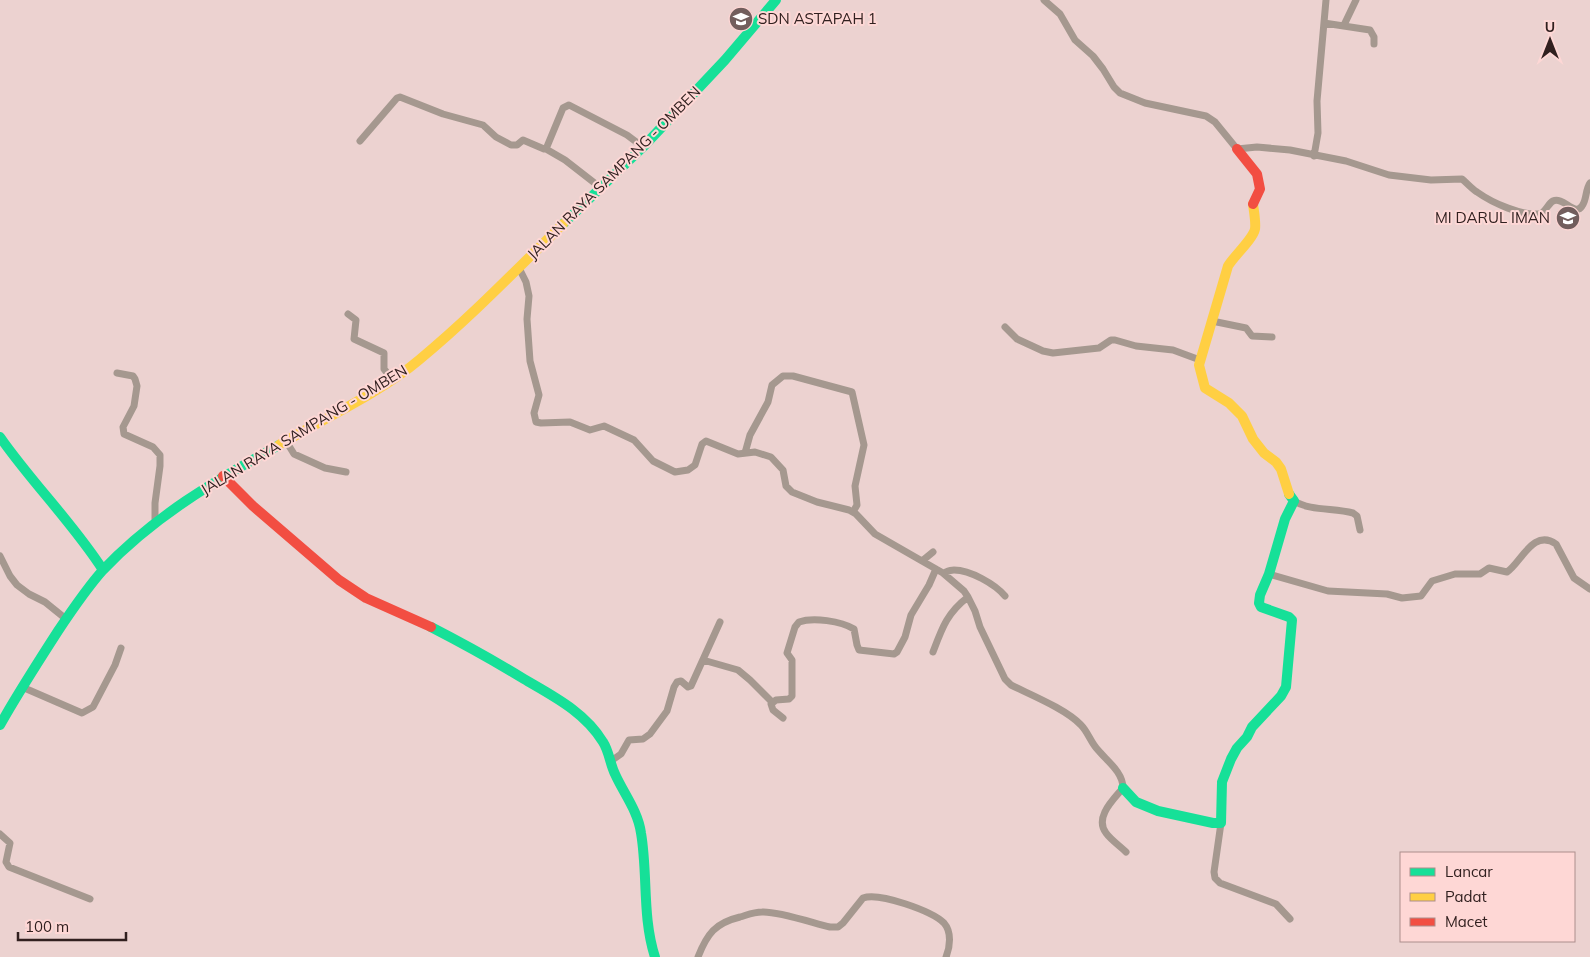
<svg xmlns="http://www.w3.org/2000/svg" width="1590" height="957" font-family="Mulish,sans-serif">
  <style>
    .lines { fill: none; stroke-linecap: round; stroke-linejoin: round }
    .street { stroke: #a5988f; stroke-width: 7 }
    .fast { stroke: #16e098; stroke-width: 10 }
    .slow { stroke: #ffcf43; stroke-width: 10 }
    .jam { stroke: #f24e42; stroke-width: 10 }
    .labels { text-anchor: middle; stroke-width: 4; stroke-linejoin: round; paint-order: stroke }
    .poi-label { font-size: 15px; fill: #31201f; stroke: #fed7d5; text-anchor: start }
    .street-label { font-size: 15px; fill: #31201f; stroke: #fed7d5 }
  </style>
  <rect width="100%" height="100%" fill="#ecd2d0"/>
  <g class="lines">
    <path class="street" d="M1044,0L1060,14L1075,40L1093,56L1103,69L1114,87L1120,93L1145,103L1206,116L1215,122L1237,149L1257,147L1290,150L1346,161L1389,175L1431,180L1462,179C1467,183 1471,188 1477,192C1491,202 1524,218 1542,213C1546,210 1549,203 1553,201C1563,196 1575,217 1582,206C1587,200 1585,190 1590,183
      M1324,23L1370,30L1374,37V44
      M1344,25L1356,0
      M360,141L397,98L400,97L443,114L483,125L496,137L511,145H517L523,140L544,149H546L563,108L569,105L627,135L643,147
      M546,149L565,160L601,188
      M1314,156L1318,133L1317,101L1326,0
      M519,268L526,282L529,296L527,319L530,361L539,395L534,413L536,422L541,423L570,422L590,430L604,426L634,440L653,461L675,472L688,470L695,465L702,444L706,441L738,454L755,452L771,457L783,470L786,486L792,492L817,502L849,510L856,514L875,534L922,561L933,552
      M348,314L356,320L354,339L384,353V369L392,379
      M1212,321L1246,328L1252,336L1272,337
      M1005,327L1017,339L1043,351L1053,353L1099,348L1111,340H1115L1136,346L1173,350L1200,360
      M117,373L133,376L135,379L137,386L134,406L123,427L124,434L153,447L160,455V466L155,503V523
      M286,441L294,454L325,468L346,472
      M745,453L750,435L768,402L772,385L783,376H793L852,392L864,445L855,486L857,505L853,512
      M1294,501C1310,511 1334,508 1353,513L1357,516L1360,530
      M0,556L10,576L17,585L29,594L45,602L66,619
      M922,561L943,573L964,591L968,597L975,611L980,627L1005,679L1011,685C1031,695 1066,709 1081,725C1088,732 1091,743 1098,750C1107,761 1123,772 1123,788C1114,799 1094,817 1106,833C1111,840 1120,846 1126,852
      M943,573C946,572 950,570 954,570C970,570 995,584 1005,596
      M1269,574L1328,591L1387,594L1402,598L1421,596L1432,581L1455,574H1480L1489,568L1507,572C1521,563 1533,528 1556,544L1574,578L1590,589
      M933,652C942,628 947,613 968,597
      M703,660L738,670L750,680L772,702
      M22,687L82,713L93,707L115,665L121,648
      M783,718L773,710L771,704L776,700L789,699L792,696V660L787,653L795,627L799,622C813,617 841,621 854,629L857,645L859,650L894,654L897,652L905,637L911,615L929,585L936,569
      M611,761L621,754L629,740L643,739L650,734L667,711L674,687L677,682L681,681L688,687L691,686L720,622
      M1221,823L1214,872L1215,878L1220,883L1276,904L1290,919
      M0,834L10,843L6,862L9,867L90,899
      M698,957C707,934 715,923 740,917C747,915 754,912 762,912C778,911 813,923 830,927H838L843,923L863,898C879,892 932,911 944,923C952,932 950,947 946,957"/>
    <path class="fast" d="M563,224L643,147L725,60L776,0
      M0,437C32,483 73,523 103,570
      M431,627C462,643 493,660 524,679C553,696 585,712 603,742C609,751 610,764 615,774C624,794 638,811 641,833C648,874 642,917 655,957
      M0,725C18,693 38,662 58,631C72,610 86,589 103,570C153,517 216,480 279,445
      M1123,788L1136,802L1158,811L1213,823H1221L1222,782L1231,759L1237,748L1247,737L1252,727L1281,696L1286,687L1292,620L1289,617L1261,607L1259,603L1260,595L1269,574L1285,519L1294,501L1289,494"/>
    <path class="slow" d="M1253,204C1254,212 1256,222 1255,229C1253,239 1234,256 1228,266L1199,365L1205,388L1229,403L1242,416L1253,439L1264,453L1276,462L1281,469L1289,494
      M279,445C323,419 380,393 419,360C470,318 516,270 563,224"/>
    <path class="jam" d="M1237,149L1257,174L1260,189L1253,204
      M223,476L253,506L339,580L366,598L431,627"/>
  </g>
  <defs>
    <g id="school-disc" transform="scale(1.25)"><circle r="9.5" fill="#725e5d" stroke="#fed7d5"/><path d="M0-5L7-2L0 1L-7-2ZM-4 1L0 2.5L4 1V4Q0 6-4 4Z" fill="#fff"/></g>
  </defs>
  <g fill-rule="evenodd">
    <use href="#school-disc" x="741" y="19"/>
    <use href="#school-disc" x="1568" y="218"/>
  </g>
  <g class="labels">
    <g class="poi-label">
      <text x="758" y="24">SDN ASTAPAH 1</text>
      <text x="1550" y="223" text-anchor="end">MI DARUL IMAN</text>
    </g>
    <g class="street-label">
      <text transform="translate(614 173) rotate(-45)" y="5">JALAN RAYA SAMPANG - OMBEN</text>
      <text transform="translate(304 430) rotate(-31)" y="5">JALAN RAYA SAMPANG - OMBEN</text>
    </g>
  </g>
  <rect x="1400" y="852" width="175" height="90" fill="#fed7d5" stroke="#ac8e8c"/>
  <rect x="1410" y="868" width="25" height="8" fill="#16e098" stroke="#ac8e8c"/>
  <text x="1445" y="877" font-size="15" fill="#31201f">Lancar</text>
  <rect x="1410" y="893" width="25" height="8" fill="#ffcf43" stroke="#ac8e8c"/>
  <text x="1445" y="902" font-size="15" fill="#31201f">Padat</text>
  <rect x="1410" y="918" width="25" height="8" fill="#f24e42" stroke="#ac8e8c"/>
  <text x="1445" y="927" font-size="15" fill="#31201f">Macet</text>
  <g transform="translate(1550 40)" stroke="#fed7d5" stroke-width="4" paint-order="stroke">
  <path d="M0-4L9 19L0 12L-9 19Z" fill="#31201f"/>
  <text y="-8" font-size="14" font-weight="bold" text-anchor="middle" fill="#31201f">U</text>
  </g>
  <path d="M18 932v8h108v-8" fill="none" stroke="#31201f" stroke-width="2.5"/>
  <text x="25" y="932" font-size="15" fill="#31201f" stroke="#fed7d5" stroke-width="4" paint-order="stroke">100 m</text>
</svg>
